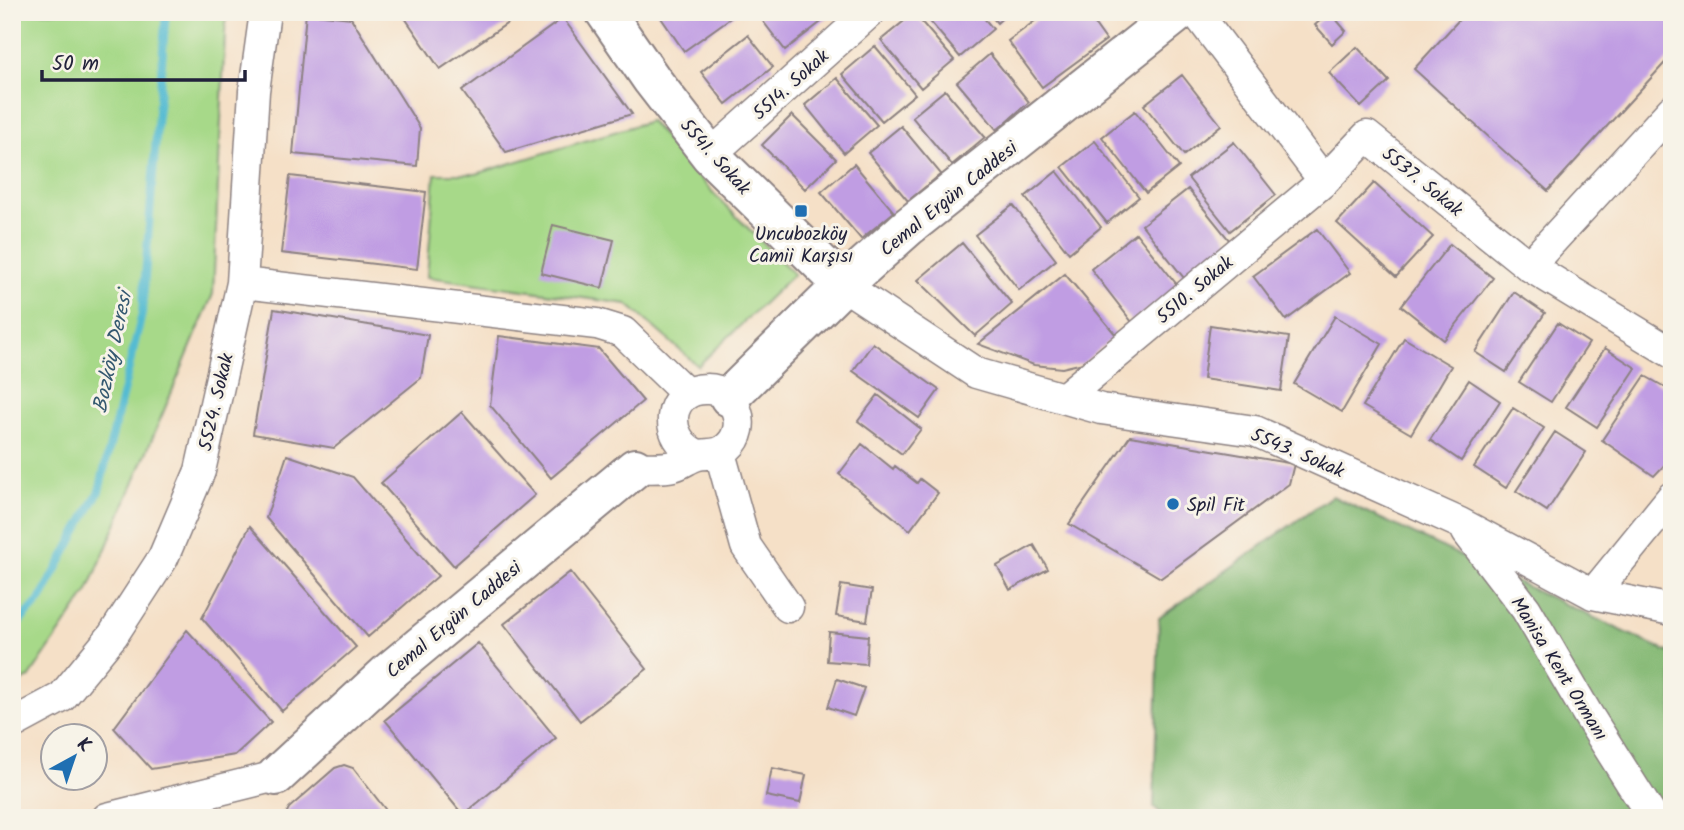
<svg xmlns="http://www.w3.org/2000/svg" width="1684" height="830" font-family="Kalam,sans-serif">
  <style>
    .green { fill: #a7d989; stroke: #647e62; stroke-width: 2 }
    .forest { fill: #85b975; stroke: #546e58; stroke-width: 2 }
    .lines { fill: none; stroke-linecap: round; stroke-linejoin: round }
    .stream { stroke: #54bbd2; stroke-width: 8 }
    .building { fill: #c09de3 }
    .street-casing { stroke: #8c8181; stroke-width: 33 }
    .secondary-casing { stroke: #8c8181; stroke-width: 42 }
    .street { stroke: #fff; stroke-width: 30 }
    .secondary { stroke: #fff; stroke-width: 38 }
    .poi-dot { fill: #1f6fb2; stroke: #f7f3e8; stroke-width: 2.5 }
    .labels { text-anchor: middle; stroke-width: 6; stroke-linejoin: round; paint-order: stroke }
    .street-label { font-size: 19px; fill: #22223b; stroke: #f7f3e8 }
    .poi-label { font-size: 19px; fill: #22223b; stroke: #f7f3e8 }
    .water-label { font-size: 21px; font-style: italic; fill: #345870; stroke: #f7f3e8 }
  </style>
  <rect width="100%" height="100%" fill="#f7f3e8"/>
  <filter id="ink" filterUnits="userSpaceOnUse"><feTurbulence type="fractalNoise" baseFrequency=".0143" numOctaves="2"/><feDisplacementMap in="SourceGraphic" scale="14" xChannelSelector="R" yChannelSelector="G"/><feConvolveMatrix kernelMatrix="1 2 1 2 8 2 1 2 1" color-interpolation-filters="sRGB"/></filter>
  <filter id="wash" filterUnits="userSpaceOnUse"><feTurbulence type="fractalNoise" baseFrequency=".00686" numOctaves="4" result="noise"/><feDisplacementMap in="SourceGraphic" scale="28" xChannelSelector="R" yChannelSelector="G"/><feGaussianBlur stdDeviation="1.57" result="paint"/><feColorMatrix in="noise" values="0 0 0 0 0 0 0 0 0 0 0 0 0 0 0 0 0 1.4 0 .05"/><feComposite in="paint" operator="in"/></filter>
  <g filter="url(#wash)">
    <rect width="100%" height="100%" fill="#f5e0c7"/>
    <path class="green" d="M12,12H226L213,294L88,591L29,678L12,687Z
      M650,121L716,196L794,274L698,366L627,304L427,277L435,174H476Z"/>
    <path class="forest" d="M1332,496L1672,654V818H1167L1154,807L1159,618Z"/>
    <g class="lines">
      <path class="stream" d="M12,630L40,600L99,491L142,314L166,12"/>
    </g>
    <g id="blocks">
      <path class="building" d="M401,12H524L440,69Z
        M657,12H735L736,14L684,51Z
        M764,12H834L785,50L759,16Z
        M922,12H979L993,29L960,57Z
        M988,12H1009L997,23Z
        M1047,12H1086L1106,40L1042,87L1008,41Z
        M1330,12L1346,31L1332,44L1315,25Z
        M1466,12H1672V55L1548,191L1414,69Z
        M306,13L351,18L420,128L417,166L293,154Z
        M914,13L954,60L921,88L881,40Z
        M563,18L632,114L506,152L462,91Z
        M748,35L773,67L726,104L701,72Z
        M875,46L915,94L882,121L842,74Z
        M1357,47L1389,81L1361,107L1329,73Z
        M990,54L1029,102L997,130L957,82Z
        M1182,75L1221,125L1184,155L1144,105Z
        M837,78L877,125L844,153L805,105Z
        M945,90L985,137L952,165L912,117Z
        M1135,111L1179,167L1146,193L1102,137Z
        M792,115L836,159L805,189L762,145Z
        M901,126L941,174L908,201L868,153Z
        M1095,141L1139,197L1107,223L1062,167Z
        M1234,142L1276,195L1230,231L1188,178Z
        M854,164L894,212L861,239L821,192Z
        M1057,171L1101,227L1069,253L1025,197Z
        M290,176L426,192L417,269L281,253Z
        M1374,183L1433,237L1396,277L1337,223Z
        M1188,189L1230,241L1184,278L1142,225Z
        M1013,205L1056,260L1019,290L975,235Z
        M553,225L614,240L602,288L541,273Z
        M1317,229L1350,273L1286,320L1253,276Z
        M1136,233L1178,286L1132,322L1091,269Z
        M962,243L1012,304L975,336L918,280Z
        M1450,244L1493,278L1444,340L1401,306Z
        M1065,274L1116,335L1083,363L1062,368L1034,365L978,344Z
        M1514,292L1545,313L1506,372L1475,352Z
        M274,309L428,335L421,378L334,448L253,434Z
        M1335,316L1382,344L1342,412L1294,384Z
        M1558,323L1589,343L1551,402L1519,382Z
        M1210,325L1289,337L1281,391L1203,379Z
        M499,336L599,349L643,401L551,478L490,405Z
        M1404,338L1451,366L1411,434L1363,406Z
        M873,343L939,390L919,418L853,371Z
        M1605,348L1636,368L1597,427L1566,407Z
        M1645,376L1672,391V457L1654,476L1602,440Z
        M1469,380L1500,401L1461,461L1430,440Z
        M878,395L921,429L902,454L858,421Z
        M1513,408L1544,428L1506,488L1474,467Z
        M462,412L535,495L454,566L381,483Z
        M1555,432L1586,452L1547,511L1516,491Z
        M1130,436L1294,464L1289,484L1161,578L1069,524Z
        M862,444L893,469L895,466L917,483L920,479L938,493L910,530L839,474Z
        M287,455L353,477L438,576L368,637L266,518Z
        M250,526L356,647L282,711L202,618Z
        M1034,545L1048,569L1010,590L997,566Z
        M570,572L647,669L580,721L504,624Z
        M841,585L872,590L867,621L836,616Z
        M187,630L271,722L235,755L151,769L114,728Z
        M829,632L868,636L866,664L827,661Z
        M478,643L556,738L463,815L385,720Z
        M837,679L864,688L854,716L828,707Z
        M344,765L353,768L392,818H284L289,808L335,768Z
        M772,768L806,775L800,803L766,796Z"/>
    </g>
  </g>
  <g filter="url(#ink)">
    <use href="#blocks" fill-opacity="0" stroke="#8c8181" stroke-width="2"/>
    <g class="lines">
      <g class="street-casing">
        <path id="street" d="M1196,12L1324,181L1367,136L1529,266L1672,353
          M710,155L870,12
          M1529,266L1672,110
          M242,283L597,324L623,332L687,394
          M843,285L976,373L1101,409L1255,431L1460,523L1593,594L1672,610
          M1064,398L1324,181
          M720,453L746,546L788,607
          M635,468C647,467 662,469 673,466C682,464 689,457 698,455C709,453 718,456 728,447C750,428 736,388 706,389C666,389 661,439 698,455
          M1467,532L1526,609L1588,715L1653,818
          M1593,594L1672,497
          M12,724L62,697L113,635L163,558L200,471L242,283L254,91L265,12
          M107,818L276,776"/>
      </g>
      <g class="secondary-casing">
        <path id="secondary" d="M605,12L652,80L710,155L843,285
          M729,397L843,285L908,227L1179,12
          M276,776L389,672L635,468"/>
      </g>
      <use href="#street" class="street"/>
      <use href="#secondary" class="secondary"/>
    </g>
  </g>
  <g class="poi-dot">
    <rect x="794" y="204" width="14" height="14" rx="3.5"/>
    <circle cx="1173" cy="504" r="7"/>
  </g>
  <g class="labels">
    <g class="street-label">
      <text transform="translate(790 84) rotate(-42)" y="7">5514. Sokak</text>
      <text transform="translate(716 156) rotate(48)" y="7">5541. Sokak</text>
      <text transform="translate(1423 181) rotate(39)" y="7">5537. Sokak</text>
      <text transform="translate(948 198) rotate(-39)" y="7">Cemal Ergün Caddesi</text>
      <text transform="translate(1194 289) rotate(-40)" y="7">5510. Sokak</text>
      <text transform="translate(215 402) rotate(-77)" y="7">5524. Sokak</text>
      <text transform="translate(1298 452) rotate(23)" y="7">5543. Sokak</text>
      <text transform="translate(453 619) rotate(-40)" y="7">Cemal Ergün Caddesi</text>
      <text transform="translate(1560 668) rotate(58)" y="7">Manisa Kent Ormanı</text>
    </g>
    <g class="poi-label">
      <text x="801" y="240">Uncubozköy<tspan x="801" dy="22">Camii Karşısı</tspan></text>
      <text x="1187" y="511" text-anchor="start">Spil Fit</text>
    </g>
    <g class="water-label">
      <text transform="translate(112 352) rotate(-78)" y="7">Bozköy Deresi</text>
    </g>
  </g>
  <rect width="1684" height="830" fill="none" stroke="#f7f3e8" stroke-width="42"/>
  <g transform="translate(74 757) rotate(40)"><circle r="33" fill="#f7f3e8" stroke="#a29fa3" stroke-width="2"/>
  <path d="M0-5L12 26L0 18L-12 26Z" fill="#1f6fb2"/>
  <text y="-10" font-size="19" font-weight="bold" text-anchor="middle" fill="#22223b">K</text>
  </g>
  <path d="M42 70v10h203v-10" fill="none" stroke="#22223b" stroke-width="3.5"/>
  <text x="52" y="70" font-size="21" fill="#22223b" stroke="#f7f3e8" stroke-width="5" paint-order="stroke">50 m</text>
</svg>
